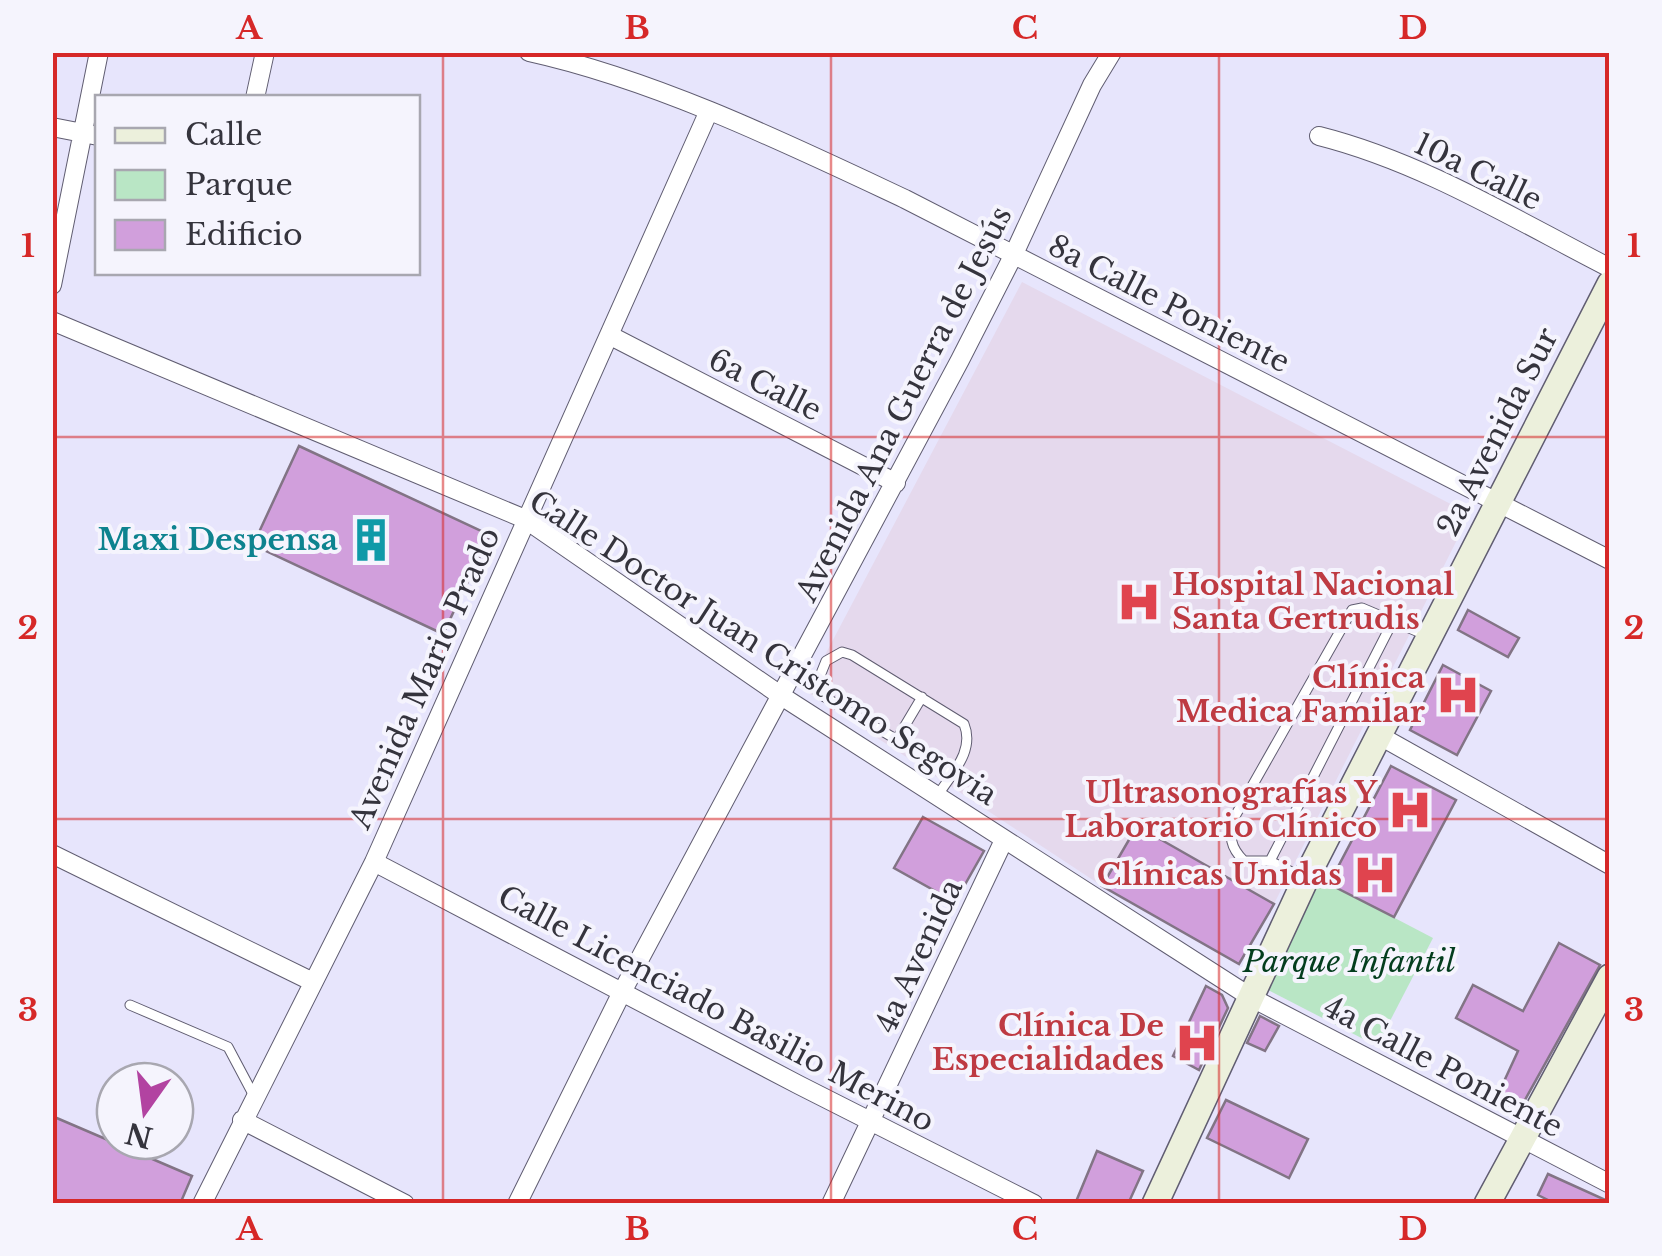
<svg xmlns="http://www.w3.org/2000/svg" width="1662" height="1256" font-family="'Libre Baskerville',serif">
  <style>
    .medical { fill: #e5d9ed }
    .green { fill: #b9e6c5 }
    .building { fill: #d19fdc; stroke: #827485; stroke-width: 2.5 }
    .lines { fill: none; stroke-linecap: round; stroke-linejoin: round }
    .lane-casing { stroke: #605d71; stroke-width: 11 }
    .street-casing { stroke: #605d71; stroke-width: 20 }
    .secondary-casing { stroke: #605d71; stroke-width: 28 }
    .lane { stroke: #fff; stroke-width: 9 }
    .street { stroke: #fff; stroke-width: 18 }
    .secondary { stroke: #ecf0dc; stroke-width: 25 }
    .grid { fill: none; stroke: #d62828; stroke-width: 2.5; stroke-opacity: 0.55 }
    .labels { text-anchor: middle; stroke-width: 8; stroke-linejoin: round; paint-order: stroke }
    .street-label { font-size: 30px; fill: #35343d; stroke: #f5f4fd }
    .culture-label { font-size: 30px; font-weight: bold; fill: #0d838f; stroke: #f5f4fd; text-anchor: end }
    .health-label { font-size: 30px; font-weight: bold; fill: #be3a42; stroke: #f5f4fd; text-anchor: end }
    .park-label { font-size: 30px; font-style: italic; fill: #033d1d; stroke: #f5f4fd }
    .neatline { fill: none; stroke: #d62828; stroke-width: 4 }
    .grid-label { font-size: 32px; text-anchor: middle; font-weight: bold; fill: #d62828 }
  </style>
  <rect width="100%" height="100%" fill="#e7e5fc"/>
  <path class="medical" d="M1022,282L1470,514L1274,904L1138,826L1102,886L806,691Z"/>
  <path class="green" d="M1320,879L1433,938L1377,1046L1264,988Z"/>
  <path class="building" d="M299,446L490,535L443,634L253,545Z
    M1468,610L1519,638L1508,657L1458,630Z
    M1443,665L1491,691L1457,755L1410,730Z
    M1391,766L1456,800L1394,917L1329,884Z
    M923,817L984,851L955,902L894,868Z
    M1137,826L1274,904L1239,964L1102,886Z
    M1559,943L1600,965L1516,1116L1498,1107L1500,1090L1518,1051L1456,1018L1473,985L1523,1011Z
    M1206,986L1222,995L1228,1008L1199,1070L1173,1056Z
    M1260,1016L1279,1026L1265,1051L1247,1043Z
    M1226,1100L1308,1139L1289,1178L1207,1138Z
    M52,1116L192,1176L180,1204H52Z
    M1097,1151L1143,1171L1128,1204H1075Z
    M1548,1174L1610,1202V1204H1556L1538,1195Z"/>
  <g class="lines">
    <g class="lane-casing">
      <path id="lane" d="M1393,621L1270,861H1244C1230,847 1229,837 1234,818L1352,610L1362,608L1428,636
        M897,739L922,697
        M938,795C952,773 975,751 964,724L852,655L842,652L826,661L816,686L818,693L953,773
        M1270,861L1303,878
        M130,1005L228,1047L254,1096"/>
    </g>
    <g class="street-casing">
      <path id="street" d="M529,52C656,80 788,144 905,199L1610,560
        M255,98L265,52
        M52,127L98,136
        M1319,136C1422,162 1516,220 1610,268
        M52,285L99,52
        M52,321L525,519L783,697L1252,998L1610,1184
        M609,335L896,483
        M1380,736L1610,865
        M52,854L311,981
        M374,862L799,1085L1034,1204
        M242,1120L405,1204
        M202,1204L374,862L708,113
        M517,1204L622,992L960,360L1013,256L1092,85L1112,52
        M831,1204L1004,840"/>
    </g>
    <g class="secondary-casing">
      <path id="secondary" d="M1155,1204L1308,874L1610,284
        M1487,1204L1610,977"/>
    </g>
    <use href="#lane" class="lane"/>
    <use href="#street" class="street"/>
    <use href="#secondary" class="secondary"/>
  </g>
  <path class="grid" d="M443,52V1204M831,52V1204M1219,52V1204M52,437H1610M52,819H1610"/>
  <defs>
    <g id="building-bare" transform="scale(3.45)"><path d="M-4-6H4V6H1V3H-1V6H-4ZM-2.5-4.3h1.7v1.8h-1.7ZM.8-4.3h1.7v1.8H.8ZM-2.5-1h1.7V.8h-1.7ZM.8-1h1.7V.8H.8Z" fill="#0f9aa8" stroke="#f5f4fd" stroke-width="2.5" paint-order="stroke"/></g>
    <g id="hospital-bare" transform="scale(3.45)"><path d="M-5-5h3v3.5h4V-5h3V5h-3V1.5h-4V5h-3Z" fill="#e0444e" stroke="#f5f4fd" stroke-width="2.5" paint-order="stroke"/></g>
  </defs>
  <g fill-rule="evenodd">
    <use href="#building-bare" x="371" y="540"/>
    <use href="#hospital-bare" x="1139" y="602"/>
    <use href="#hospital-bare" x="1458" y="695"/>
    <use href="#hospital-bare" x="1410" y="810"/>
    <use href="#hospital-bare" x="1375" y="875"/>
    <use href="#hospital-bare" x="1197" y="1043"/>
  </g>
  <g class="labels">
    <g class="street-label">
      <text transform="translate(1478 172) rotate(26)" y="10">10a Calle</text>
      <text transform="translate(1169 304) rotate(27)" y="10">8a Calle Poniente</text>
      <text transform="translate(765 385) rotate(27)" y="10">6a Calle</text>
      <text transform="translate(904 404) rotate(-63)" y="10">Avenida Ana Guerra de Jesús</text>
      <text transform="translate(1498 432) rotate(-63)" y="10">2a Avenida Sur</text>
      <text transform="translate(763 648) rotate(33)" y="10">Calle Doctor Juan Cristomo Segovia</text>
      <text transform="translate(425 678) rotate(-66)" y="10">Avenida Mario Prado</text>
      <text transform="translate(919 956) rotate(-65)" y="10">4a Avenida</text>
      <text transform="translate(716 1009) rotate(28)" y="10">Calle Licenciado Basilio Merino</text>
      <text transform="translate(1443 1067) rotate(28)" y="10">4a Calle Poniente</text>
    </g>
    <g class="culture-label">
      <text x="338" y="550">Maxi Despensa</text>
    </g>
    <g class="health-label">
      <text x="1172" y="595" text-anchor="start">Hospital Nacional<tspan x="1172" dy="34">Santa Gertrudis</tspan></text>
      <text x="1425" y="688">Clínica<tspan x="1425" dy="34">Medica Familar</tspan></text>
      <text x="1377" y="803">Ultrasonografías Y<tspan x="1377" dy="34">Laboratorio Clínico</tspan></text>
      <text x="1342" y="885">Clínicas Unidas</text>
      <text x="1164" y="1036">Clínica De<tspan x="1164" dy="34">Especialidades</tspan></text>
    </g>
    <g class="park-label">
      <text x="1349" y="972">Parque Infantil</text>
    </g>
  </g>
  <rect width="1662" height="1256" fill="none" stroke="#f5f4fd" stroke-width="110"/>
  <rect x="95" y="95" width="325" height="180" fill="#f5f4fd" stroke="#a8a7b0" stroke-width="2.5"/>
  <rect x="115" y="128" width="50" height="15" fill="#ecf0dc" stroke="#a8a7b0" stroke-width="2.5"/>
  <text x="185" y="145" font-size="30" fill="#35343d">Calle</text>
  <rect x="115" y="170" width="50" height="30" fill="#b9e6c5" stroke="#a8a7b0" stroke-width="2.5"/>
  <text x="185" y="195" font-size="30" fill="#35343d">Parque</text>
  <rect x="115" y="220" width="50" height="30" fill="#d19fdc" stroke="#a8a7b0" stroke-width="2.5"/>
  <text x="185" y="245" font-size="30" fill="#35343d">Edificio</text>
  <g transform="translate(145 1111) rotate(194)"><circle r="48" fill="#f5f4fd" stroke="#a8a7b0" stroke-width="2.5"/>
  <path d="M0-8L18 38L0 25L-18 38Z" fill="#b243a1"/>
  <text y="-15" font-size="28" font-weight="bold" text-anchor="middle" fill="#35343d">N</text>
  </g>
  <rect x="55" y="55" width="1552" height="1146" class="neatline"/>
  <g class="grid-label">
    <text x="249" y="39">A</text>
    <text x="637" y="39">B</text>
    <text x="1025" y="39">C</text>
    <text x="1413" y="39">D</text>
    <text x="28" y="257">1</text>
    <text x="1634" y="257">1</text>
    <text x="28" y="639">2</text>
    <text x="1634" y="639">2</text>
    <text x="28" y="1021">3</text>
    <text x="1634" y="1021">3</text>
    <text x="249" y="1240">A</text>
    <text x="637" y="1240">B</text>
    <text x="1025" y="1240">C</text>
    <text x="1413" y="1240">D</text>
  </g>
</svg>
